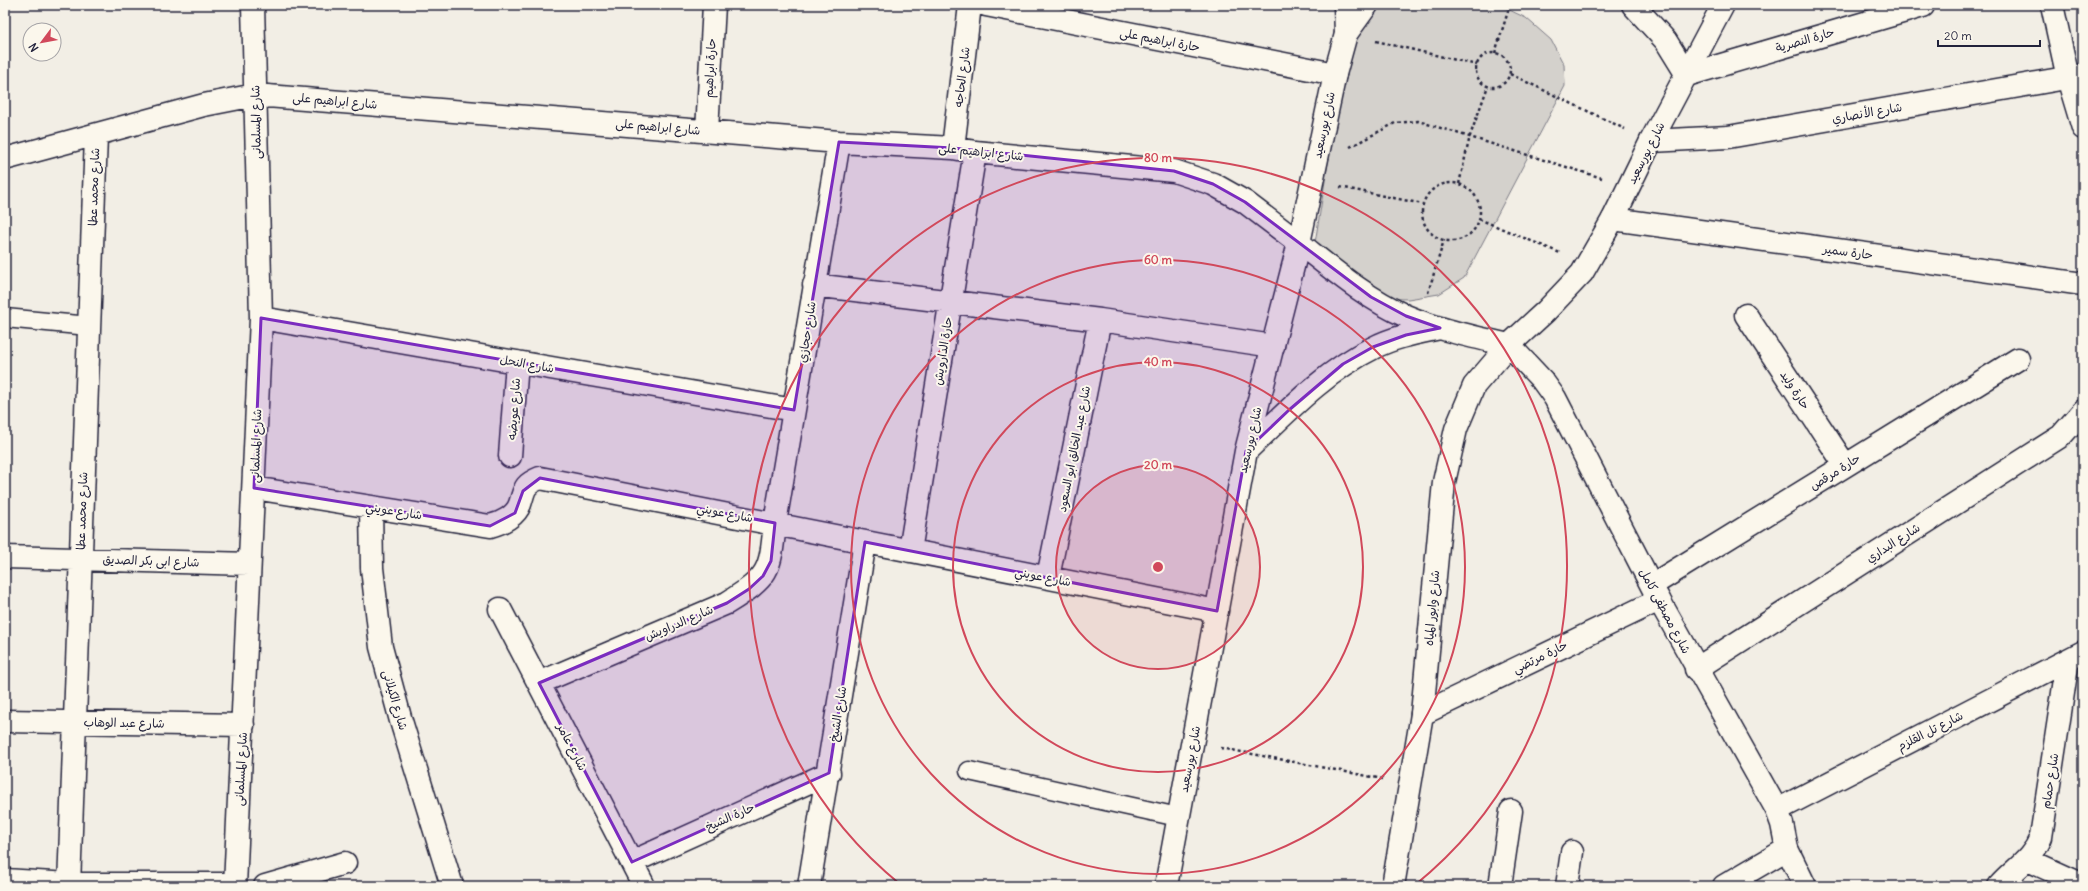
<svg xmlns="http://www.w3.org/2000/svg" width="2088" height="891" font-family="Delius,'Playpen Sans Arabic',sans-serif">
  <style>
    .green { fill: #d4d1cc; stroke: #7b7a84 }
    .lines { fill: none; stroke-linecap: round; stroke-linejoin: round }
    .service-casing { stroke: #22223b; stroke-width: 21 }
    .minor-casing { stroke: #22223b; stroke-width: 25 }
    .tertiary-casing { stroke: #22223b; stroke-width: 25 }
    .secondary-casing { stroke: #22223b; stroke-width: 25 }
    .path { stroke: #22223b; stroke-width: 2.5; stroke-dasharray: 3 3; stroke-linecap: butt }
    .service { stroke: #fbf7ec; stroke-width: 18 }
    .minor { stroke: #fbf7ec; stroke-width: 22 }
    .tertiary { stroke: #fbf7ec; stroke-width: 22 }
    .secondary { stroke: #fbf7ec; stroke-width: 22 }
    .marked { fill: #7b2cbf; fill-opacity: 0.2; stroke: #7b2cbf; stroke-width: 3; stroke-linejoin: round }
    .ring { fill: none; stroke: #d1495b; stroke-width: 2 }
    .labels { text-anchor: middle; stroke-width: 4; stroke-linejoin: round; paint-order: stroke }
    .street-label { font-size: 12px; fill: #22223b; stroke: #fbf7ec }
    .centre { fill: #d1495b; stroke: #fbf7ec; stroke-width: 2 }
    .ring-label { font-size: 12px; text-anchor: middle; font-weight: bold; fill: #d1495b; stroke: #fbf7ec; stroke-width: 4; stroke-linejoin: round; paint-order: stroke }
  </style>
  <rect width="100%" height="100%" fill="#f2eee5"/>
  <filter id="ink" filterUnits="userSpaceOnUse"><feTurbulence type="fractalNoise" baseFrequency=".025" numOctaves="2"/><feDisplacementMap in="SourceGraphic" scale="8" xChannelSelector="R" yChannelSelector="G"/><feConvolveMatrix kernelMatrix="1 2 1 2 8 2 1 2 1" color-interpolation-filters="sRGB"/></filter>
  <g filter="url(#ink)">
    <path class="green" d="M1377,5H1499L1526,18L1551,40L1564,65L1565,86L1464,278L1439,294L1408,299L1377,298L1315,243L1346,52Z"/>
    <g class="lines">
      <g class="service-casing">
        <path id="service" d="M5,318L89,326
          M969,771L1178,817"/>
      </g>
      <g class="minor-casing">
        <path id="minor" d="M986,5L1335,74
          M1345,5L1346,34
          M1687,75L1923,6
          M707,131L714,5
          M1651,141L1728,137L2083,75
          M953,148L970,5
          M5,159L204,105L255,95L839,142L953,148L975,152L1174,171L1213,184L1245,202L1299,243
          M1613,219L2083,284
          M814,285L1100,320L1273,346
          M1746,315L1845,465
          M261,318L794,410
          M510,456L517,362
          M254,488L490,526C502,523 516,516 520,504C525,489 523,485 540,478L1217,611
          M371,507L372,568L381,647L401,721L452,886
          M910,551L975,152
          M5,557L249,564
          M1048,577L1100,320
          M1652,585L2018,359
          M500,609L644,886
          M1696,669L2061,436L2083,411
          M539,683L727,603C770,576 770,572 775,523L839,142
          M1422,714L1659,600
          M5,721L243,725
          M1777,810L2083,652
          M2028,860L2083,885
          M632,862L829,773
          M5,880L69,884H235
          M69,886L96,136
          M235,886L261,318L253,5
          M265,886L345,863
          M809,886L865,542
          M1500,886L1511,811
          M1567,886L1572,852
          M1724,886L1787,849
          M1999,886C2015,868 2032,860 2041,837L2068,660"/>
      </g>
      <g class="tertiary-casing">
        <path id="tertiary" d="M2052,5L2068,78L2083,128
          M1509,345L1542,380L1555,398L1659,600L1777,810L1782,824L1787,849L1805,886"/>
      </g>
      <g class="secondary-casing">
        <path id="secondary" d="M1633,5L1666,41L1687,75
          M1299,243C1332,269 1367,299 1406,316C1439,330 1475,337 1509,345
          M1246,451C1285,414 1324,372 1373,348C1394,337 1417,333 1440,328
          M1166,886L1246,451L1299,243L1335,74L1346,34L1367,5
          M1393,886L1422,714L1444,482L1456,429L1474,386L1509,345L1546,311L1582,273L1613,219L1651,141L1723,5"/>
      </g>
      <path class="path" d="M1376,41L1477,65
        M1495,53L1510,5
        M1476 70a17 17 0 1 1 34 0a17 17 0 1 1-34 0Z
        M1510,74L1625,129
        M1350,147L1395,123L1418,121L1602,178
        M1422 212a29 29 0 1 1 58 0a29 29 0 1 1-58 0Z
        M1459,184L1470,136L1488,86
        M1340,187L1423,204
        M1479,219L1560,253
        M1428,293L1444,240
        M1221,748L1383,779"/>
      <use href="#service" class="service"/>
      <use href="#minor" class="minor"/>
      <use href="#tertiary" class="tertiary"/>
      <use href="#secondary" class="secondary"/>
    </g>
  </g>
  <path class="marked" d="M839,142L953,148L1174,171L1213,184L1245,202L1371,297L1406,316L1440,328L1406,335L1373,347L1343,364L1289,410L1246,451L1217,611L865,542L829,773L632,862L539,683L727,603L749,589L763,576L771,561L775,523L540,478L523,491L515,513L490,526L254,488L261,318L794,410Z"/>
  <circle cx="1158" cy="567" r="102" fill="#d1495b" fill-opacity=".12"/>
  <g class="ring">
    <circle cx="1158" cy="567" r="102"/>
    <circle cx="1158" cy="567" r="205"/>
    <circle cx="1158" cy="567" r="307"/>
    <path d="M901 885A409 409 0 1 1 1415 885"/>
  </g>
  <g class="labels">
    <g class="street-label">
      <text transform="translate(1160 40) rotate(11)" y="4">حارة ابراهيم على</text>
      <text transform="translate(1805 40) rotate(-16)" y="4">حارة النصرية</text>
      <text transform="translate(710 68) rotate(-87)" y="4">حارة ابراهيم</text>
      <text transform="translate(962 77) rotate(-83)" y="4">شارع الحاجه</text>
      <text transform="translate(335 101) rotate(5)" y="4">شارع ابراهيم على</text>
      <text transform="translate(1867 113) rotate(-10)" y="4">شارع الأنصاري</text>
      <text transform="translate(256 122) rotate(-91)" y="4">شارع المسلمانى</text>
      <text transform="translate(1324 125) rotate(-78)" y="4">شارع بورسعيد</text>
      <text transform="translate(658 127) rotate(5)" y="4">شارع ابراهيم على</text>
      <text transform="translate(981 152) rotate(6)" y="4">شارع ابراهيم على</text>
      <text transform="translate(1646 153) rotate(-63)" y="4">شارع بورسعيد</text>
      <text transform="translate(94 187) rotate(-88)" y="4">شارع محمد عطا</text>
      <text transform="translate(1848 252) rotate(8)" y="4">حارة سمير</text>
      <text transform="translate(807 332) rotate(-81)" y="4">شارع حجازي</text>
      <text transform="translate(943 351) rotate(-81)" y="4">حارة الدارويش</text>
      <text transform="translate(527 364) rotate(10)" y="4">شارع النحل</text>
      <text transform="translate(1795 390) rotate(57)" y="4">حارة وليد</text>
      <text transform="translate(514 409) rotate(-86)" y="4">شارع عويضه</text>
      <text transform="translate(1250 440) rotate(-77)" y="4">شارع بورسعيد</text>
      <text transform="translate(256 446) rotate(-88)" y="4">شارع المسلمانى</text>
      <text transform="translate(1074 449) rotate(-79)" y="4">شارع عبد الخالق ابو السعود</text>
      <text transform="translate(1835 472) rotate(-32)" y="4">حارة مرقص</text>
      <text transform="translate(82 511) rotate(-88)" y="4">شارع محمد عطا</text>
      <text transform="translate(394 511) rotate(9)" y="4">شارع عويني</text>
      <text transform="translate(725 513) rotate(11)" y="4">شارع عويني</text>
      <text transform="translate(1893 543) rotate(-33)" y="4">شارع البداري</text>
      <text transform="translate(151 561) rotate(2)" y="4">شارع ابى بكر الصديق</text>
      <text transform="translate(1043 577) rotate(11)" y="4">شارع عويني</text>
      <text transform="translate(1432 608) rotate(-85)" y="4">شارع وابور المياه</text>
      <text transform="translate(1665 611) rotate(62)" y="4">شارع مصطفى كامل</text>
      <text transform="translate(679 623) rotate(-23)" y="4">شارع الدراويش</text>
      <text transform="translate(1540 657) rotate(-26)" y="4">حارة مرتضي</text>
      <text transform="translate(395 700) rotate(74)" y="4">شارع الكيلانى</text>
      <text transform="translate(838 714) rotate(-81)" y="4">شارع الشيخ</text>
      <text transform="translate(124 723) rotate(1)" y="4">شارع عبد الوهاب</text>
      <text transform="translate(1930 731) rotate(-27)" y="4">شارع تل القلزم</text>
      <text transform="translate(572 747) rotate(63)" y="4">شارع عامر</text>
      <text transform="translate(1190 759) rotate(-79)" y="4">شارع بورسعيد</text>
      <text transform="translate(241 769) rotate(-87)" y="4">شارع المسلمانى</text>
      <text transform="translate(2050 781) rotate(-81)" y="4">شارع حمام</text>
      <text transform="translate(730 817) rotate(-24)" y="4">حارة الشيخ</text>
    </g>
  </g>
  <circle cx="1158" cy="567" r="6" class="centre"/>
  <g class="ring-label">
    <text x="1158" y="162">80 m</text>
    <text x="1158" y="264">60 m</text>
    <text x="1158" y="366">40 m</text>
    <text x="1158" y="469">20 m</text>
  </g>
  <rect width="2088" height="891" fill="none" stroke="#fbf7ec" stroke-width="20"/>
  <rect x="10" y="10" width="2068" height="871" fill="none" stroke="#22223b" stroke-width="1.5" filter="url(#ink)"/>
  <g transform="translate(42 42) rotate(238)"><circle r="19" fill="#fbf7ec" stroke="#a4a2a5"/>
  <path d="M0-3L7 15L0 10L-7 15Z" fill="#d1495b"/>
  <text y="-6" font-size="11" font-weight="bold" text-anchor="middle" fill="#22223b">N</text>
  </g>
  <path d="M1938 40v6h102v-6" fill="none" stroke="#22223b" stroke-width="2"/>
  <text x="1944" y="40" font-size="12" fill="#22223b" stroke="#fbf7ec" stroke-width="3" paint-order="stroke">20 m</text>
</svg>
